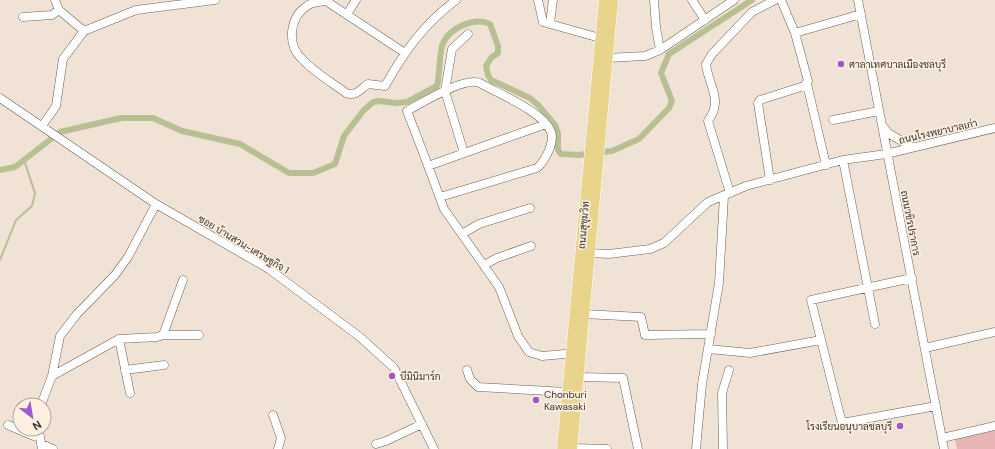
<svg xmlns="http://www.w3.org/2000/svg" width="995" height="449" font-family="'DM Sans',Sarabun,sans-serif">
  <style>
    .green { fill: #e7b5b3 }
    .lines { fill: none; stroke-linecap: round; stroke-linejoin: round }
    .stream { stroke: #b8c093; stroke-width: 2 }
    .canal { stroke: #b8c093; stroke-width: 6 }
    .minor-casing { stroke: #6c6154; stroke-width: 9 }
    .major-casing { stroke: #fff; stroke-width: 11 }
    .minor { stroke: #fff; stroke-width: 8 }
    .major { stroke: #e9d48c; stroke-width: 10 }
    .poi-dot { fill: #a258cc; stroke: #fdf0e1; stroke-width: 1.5 }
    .labels { text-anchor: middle; stroke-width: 3; stroke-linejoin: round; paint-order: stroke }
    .poi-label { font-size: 10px; fill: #3a342f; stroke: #fdf0e1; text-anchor: start }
    .street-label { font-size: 10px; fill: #3a342f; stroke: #fdf0e1 }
  </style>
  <rect width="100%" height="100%" fill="#f0e2d4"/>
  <path class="green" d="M995,430V449H957L955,439Z"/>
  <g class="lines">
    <path class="stream" d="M0,260L16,220L32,206L35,193L24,160"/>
    <path class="canal" d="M0,170L15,167L60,132L121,118H153L182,131L240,144L289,173H313L335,164L344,136L363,111L373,102L379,101L396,103L407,102L437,86C440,75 439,51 443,43C451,27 474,17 490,24L498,46V53L491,58L486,66L488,75L491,80L530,98L538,105L555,125L558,133V150L561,154L578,155L612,151L639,139L669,108L672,101L661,73L669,54L752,0"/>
    <g class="minor-casing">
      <path id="minor" d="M55,0L59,10
        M327,0C320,3 313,1 307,6C290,17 286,44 302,59C314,72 331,82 346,93C356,97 360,89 368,84L385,86C404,52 424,24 456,0
        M538,0L543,22L600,38
        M654,0L656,27L660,50
        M692,0L705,20
        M858,0L944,449
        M326,1L405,53
        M347,14L356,0
        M23,17L52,15L59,10L84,31
        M550,23L553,0
        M795,33L861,14
        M607,58L645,56L660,50L734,0
        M807,84L826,165
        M0,98L156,204L269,269L360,337L394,368L434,449
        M833,120L879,111
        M882,125L888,133L912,147
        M42,126L56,106L63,59L84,31L136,10L215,0
        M464,153L445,91L452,49L468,34
        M843,160L875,324
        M428,166L546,124
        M770,180L758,103L760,100L804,86L808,81L795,33L781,0
        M730,193L708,121C724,100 708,85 706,64L712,54L752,12L775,0
        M440,197L537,168C543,163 546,157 549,150C551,145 553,137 551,132C544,112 499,94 480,83C465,76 422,103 407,111C420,144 432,176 444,209L499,287L518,336L529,352L542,356L576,353
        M462,234L479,224L530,208
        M589,253L609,254L650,249L664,243L708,202L746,186L843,160L886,154L995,128
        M484,265L497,258L531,246
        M912,278L811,300L842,423L936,406
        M584,314L641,317L645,335L711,334
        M163,335L183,280
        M119,339L130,393
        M925,348L995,332
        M709,349L750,353L821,340
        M125,370L164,365
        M467,370L470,379L478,387L567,392
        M52,376L119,339L157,337L163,335H199
        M578,377L623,378L638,449
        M41,405L52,376L60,336L77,314L115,275L128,257L156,204
        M273,415L281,438L278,449
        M8,425L29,434
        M27,430L29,434L34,436L39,433V429
        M39,431L42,449
        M942,438L995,426
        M41,444L53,449
        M376,444L386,441L422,424
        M572,448L607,449
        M696,449L702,384L719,283L724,196
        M723,449L722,393L729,370"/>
    </g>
    <g class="major-casing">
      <path id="major" d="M562,449L604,0
        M572,449L613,0"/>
    </g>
    <use href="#minor" class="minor"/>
    <use href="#major" class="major"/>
  </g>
  <g class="poi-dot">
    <circle cx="841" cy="64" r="4"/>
    <circle cx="392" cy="376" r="4"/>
    <circle cx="536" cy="400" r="4"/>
    <circle cx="900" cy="426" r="4"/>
  </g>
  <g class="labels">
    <g class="poi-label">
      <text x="849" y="68">ศาลาเทศบาลเมืองชลบุรี</text>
      <text x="400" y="380">บีมินิมาร์ก</text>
      <text x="544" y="398">Chonburi<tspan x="544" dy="12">Kawasaki</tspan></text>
      <text x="892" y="430" text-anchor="end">โรงเรียนอนุบาลชลบุรี</text>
    </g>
    <g class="street-label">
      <text transform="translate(938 131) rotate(-13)" y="4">ถนนโรงพยาบาลเก่า</text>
      <text transform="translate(911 223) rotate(79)" y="4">ถนนวชิรปราการ</text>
      <text transform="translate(583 225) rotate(-85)" y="4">ถนนสุขุมวิท</text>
      <text transform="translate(244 244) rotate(31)" y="4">ซอย บ้านสวน-เศรษฐกิจ 1</text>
    </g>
  </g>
  <g transform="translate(32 417) rotate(149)"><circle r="19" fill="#fdf0e1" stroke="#afa59a"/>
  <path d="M0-3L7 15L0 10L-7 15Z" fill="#a258cc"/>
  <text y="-6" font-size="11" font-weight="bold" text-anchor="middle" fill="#3a342f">N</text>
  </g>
</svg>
